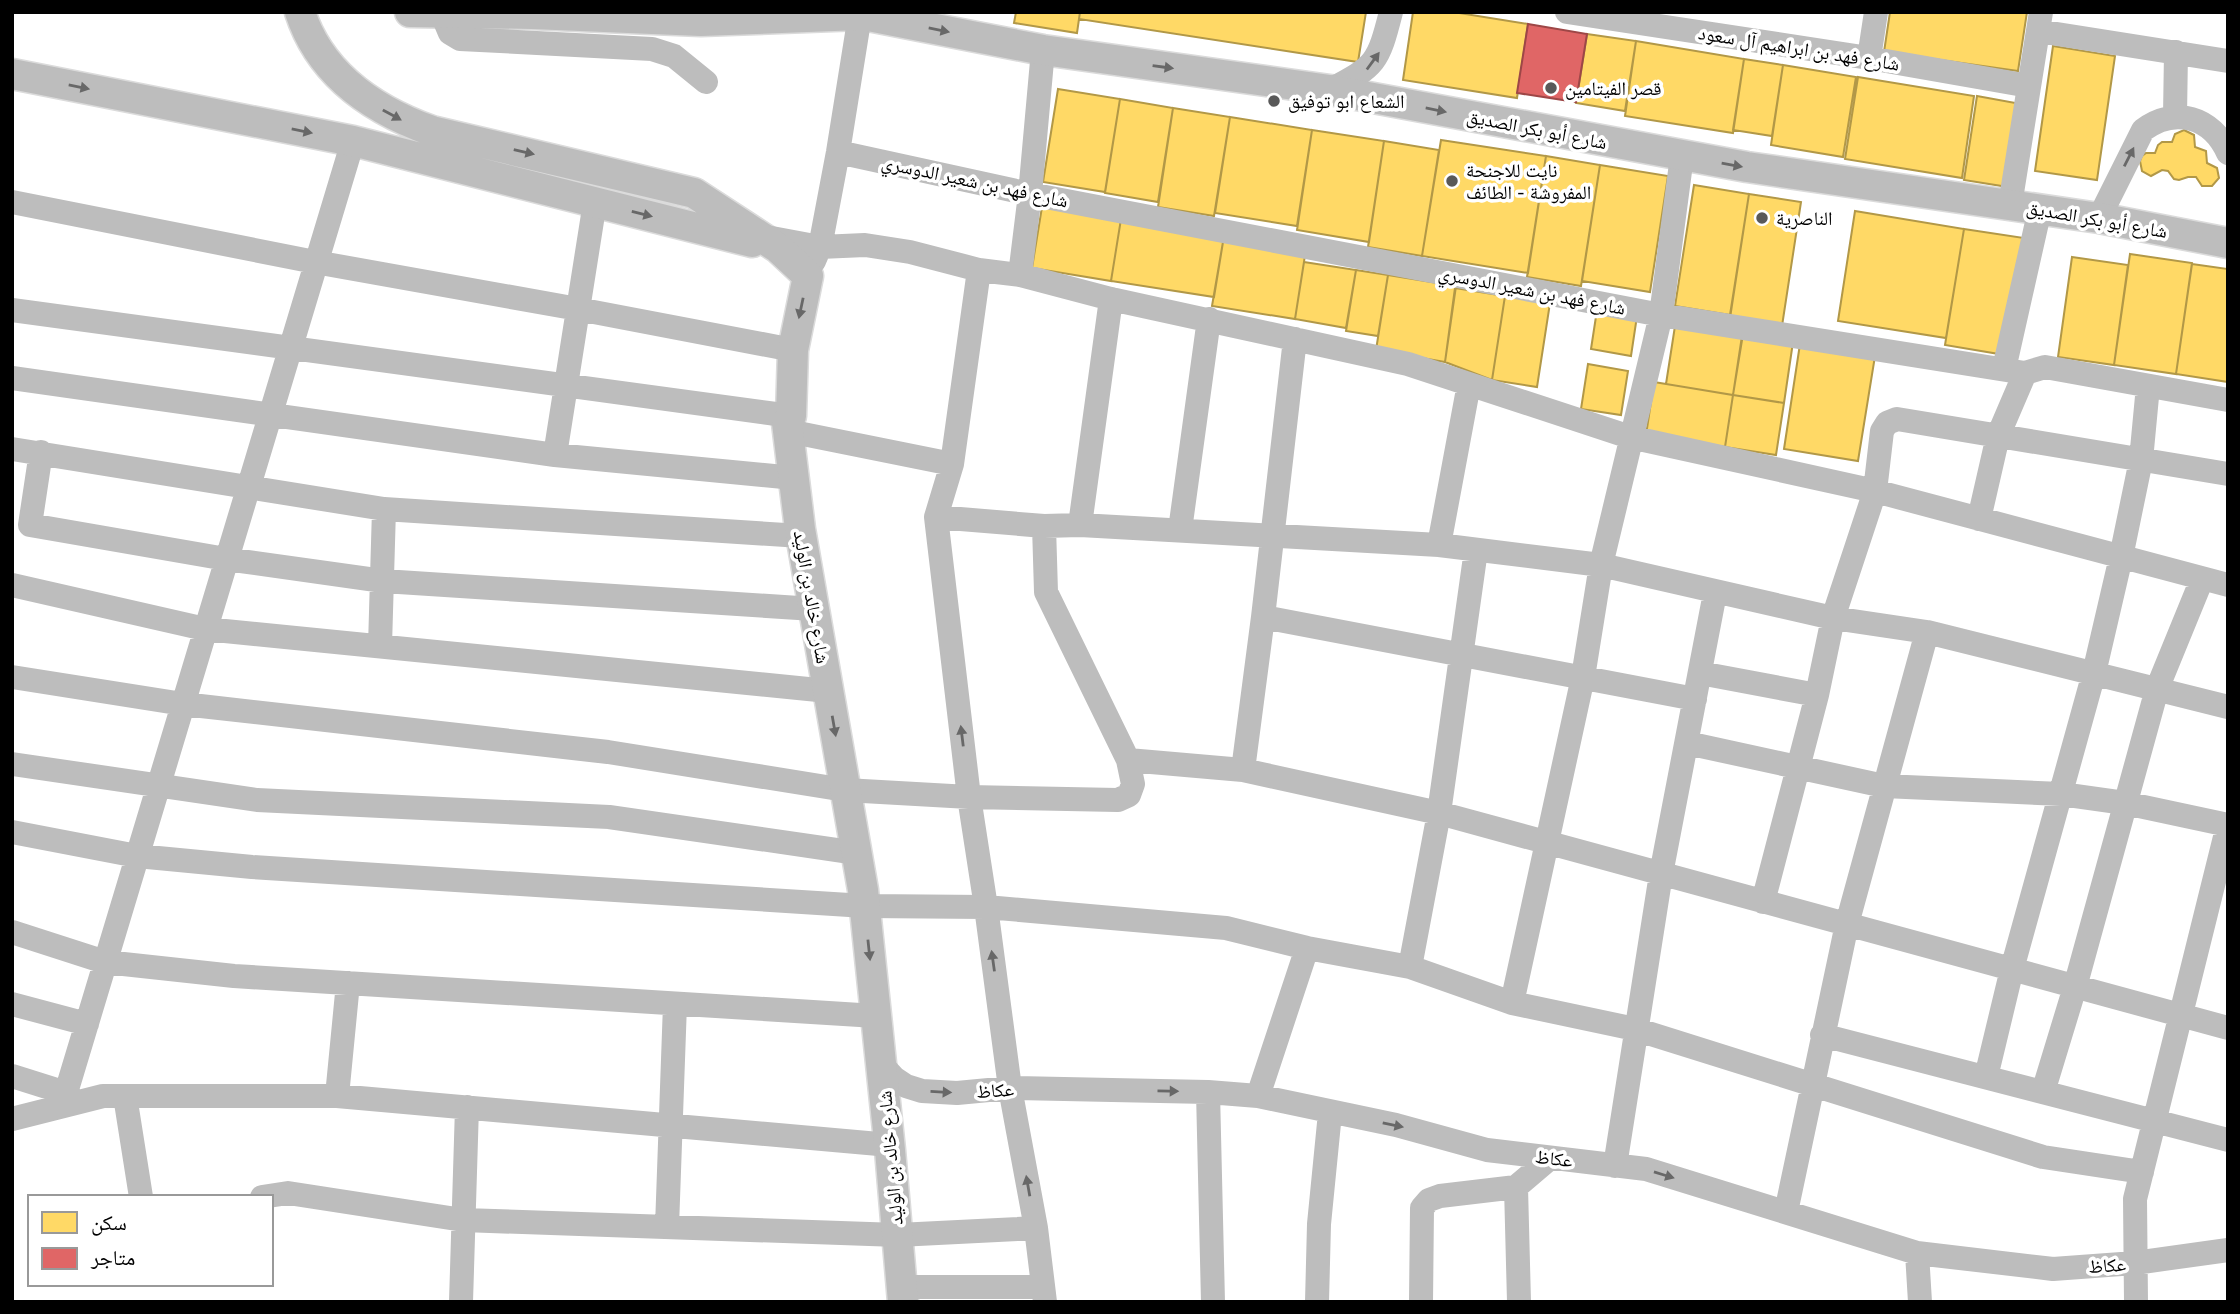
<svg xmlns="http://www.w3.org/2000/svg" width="2240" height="1314" font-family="'Fira Sans','Noto Naskh Arabic',sans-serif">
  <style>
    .homes { fill: #ffd966; stroke: #b29847; stroke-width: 2 }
    .shops { fill: #e06666; stroke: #9d4747; stroke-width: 2 }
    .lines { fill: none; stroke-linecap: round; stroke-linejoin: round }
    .major-casing { stroke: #dbdbdb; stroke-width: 33 }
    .minor { stroke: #bdbdbd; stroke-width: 24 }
    .major { stroke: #bdbdbd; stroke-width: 30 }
    .oneway { fill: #686868 }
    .poi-dot { fill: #595959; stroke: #fff; stroke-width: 2.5 }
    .labels { text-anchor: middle; stroke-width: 7; stroke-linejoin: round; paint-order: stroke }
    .street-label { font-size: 19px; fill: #000; stroke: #fff }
    .poi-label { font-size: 19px; fill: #000; stroke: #fff; text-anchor: start }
  </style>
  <rect width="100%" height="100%" fill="#fff"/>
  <path class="homes" d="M1080,12L1077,33L1014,23L1016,12Z
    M1080,12H1366L1358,62L1079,19Z
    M1413,12H1453L1528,24L1517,98L1403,80Z
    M1890,12H2027L2018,71L1884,52Z
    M1587,34L1636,41L1625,111L1576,103Z
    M1636,41L1744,59L1733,133L1625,116Z
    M2053,46L2115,56L2097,180L2035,171Z
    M1744,59L1783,65L1772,136L1733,130Z
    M1783,65L1856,77L1843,157L1771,145Z
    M1858,77L1974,96L1962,178L1845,159Z
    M1058,89L1120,99L1105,192L1043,182Z
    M1977,96L2021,104L2008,187L1964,180Z
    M1120,99L1173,108L1158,202L1105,193Z
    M1173,108L1230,117L1214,216L1158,207Z
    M1230,117L1312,130L1297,226L1215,213Z
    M1312,130L1384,141L1369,242L1297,230Z
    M2184,130L2194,135L2195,147L2206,151L2207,163L2217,168L2219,178L2212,186H2202L2196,177H2188L2179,180L2174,179L2168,171L2162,170L2151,176L2142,171L2140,161L2142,156L2146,153H2155L2158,145L2162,142H2172L2175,134Z
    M1441,140L1546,156L1528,273L1422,256Z
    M1384,141L1439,150L1422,256L1368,247Z
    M1546,156L1600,165L1581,286L1527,277Z
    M1600,165L1668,176L1650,292L1582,281Z
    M1694,185L1749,194L1730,315L1675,306Z
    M1749,194L1801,202L1782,326L1730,318Z
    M1042,207L1121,219L1111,281L1032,268Z
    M1855,211L1964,229L1946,338L1838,321Z
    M1121,219L1224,236L1214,297L1111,281Z
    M1964,229L2024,238L2005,355L1945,345Z
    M1224,236L1306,249L1295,319L1212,306Z
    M2130,254L2192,263L2176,374L2114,365Z
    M2072,257L2128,265L2114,365L2058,357Z
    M1304,262L1356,270L1346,328L1295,319Z
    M2192,264L2228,269V382L2176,374Z
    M1356,270L1388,275L1378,336L1346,331Z
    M1388,275L1456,286L1445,362L1376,350Z
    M1455,288L1505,296L1492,380L1445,362Z
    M1505,296L1550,303L1537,387L1492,380Z
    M1597,310L1637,316L1631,356L1591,349Z
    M1675,326L1742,336L1733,395L1666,384Z
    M1743,334L1793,342L1784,403L1733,395Z
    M1800,344L1875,356L1858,461L1784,449Z
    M1588,364L1628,371L1621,415L1581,409Z
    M1654,382L1733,395L1725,447L1646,435Z
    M1733,395L1784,403L1776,455L1725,447Z"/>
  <path class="shops" d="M1528,24L1587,34L1576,102L1517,93Z"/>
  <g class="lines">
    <g class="major-casing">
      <path id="major" d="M300,12C320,74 373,110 432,131L694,193L778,248L808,276L793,350L791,416L787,423L800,529L863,890L890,1150L903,1302
        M410,12L532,14L701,21L860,15
        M848,12L1043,50L1330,90L1747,167L2099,218L2228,243
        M12,74L353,141L752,242"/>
    </g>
    <path class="minor" d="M1567,12L1869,58L2029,86
      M442,14L450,33L460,39L652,49L674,56L706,82
      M2038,31L2228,61
      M1869,58L1876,12
      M1330,90C1376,66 1378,63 1391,12
      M2175,116L2176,52
      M838,152L1030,194L1661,315L2025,373L2045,367L2228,400
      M12,202L315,262L578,309L793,350
      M2010,205L2041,12
      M2099,218L2143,130C2175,106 2212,117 2228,153
      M761,236L820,247L865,245L910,252L979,270L1020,275L1111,299L1408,364L1630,437L1875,491L2228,585
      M814,261L820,247L838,152L860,15
      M979,270L952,464L936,517L969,797L986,907L1010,1088L1036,1228L1045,1302
      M1020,275L1030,194L1043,50
      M12,310L791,416
      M1295,339L1263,617L1695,699
      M2004,369L2040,209
      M12,378L555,455L794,478
      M788,431L952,464
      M12,449L384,509L801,536
      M41,452L30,525L226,559L383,581L814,609
      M555,455L595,202
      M936,517L1044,526L1080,525L1439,545L1601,565L1833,618L1927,632L2228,707
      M1979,519L1998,436L2025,373
      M1080,525L1111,299
      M1180,530L1209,319
      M1439,545L1469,384
      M12,585L205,629L828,691
      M380,646L384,509
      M1700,673L1817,695
      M12,677L183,704L608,752L845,790L969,797L1118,800L1129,795L1133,784L1128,760L1046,592L1044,526
      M1687,743L1884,786L2061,794L2125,803L2228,825
      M1128,760L1243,770L1439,813L2228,1028
      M12,764L257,800L609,817L857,853
      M1243,770L1263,617
      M12,832L137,856L252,867L865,906L986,907L1226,928L1307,948L1410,967L1512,1003L1635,1029L2043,1157L2142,1172
      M1763,902L1817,695L1833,618L1875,491L1882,431L1887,423L1897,419L2228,474
      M12,932L105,962L234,976L876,1016
      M1410,967L1439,813L1476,550
      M1512,1003L1583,677L1601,565L1661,315L1682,156
      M12,1004L87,1024
      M1822,1035L2228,1140
      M882,1065L894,1078L906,1086L922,1091L957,1093L1010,1088L1208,1092L1258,1096L1396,1125L1487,1150L1646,1169L1917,1253L2053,1269L2135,1263L2228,1250
      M12,1076L66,1093
      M1986,1077L2012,969L2094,673L2121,557L2141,460L2148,386
      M1208,1092L1213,1302
      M2043,1092L2075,987L2157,689L2202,579
      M125,1096L141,1197
      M337,1096L348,983
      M1258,1096L1307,948
      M62,1106L353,141
      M12,1119L103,1096H337L890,1145
      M1615,1166L1661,874L1715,593
      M1516,1187L1519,1302
      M262,1197L288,1193L463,1220L898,1235L1036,1228
      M1786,1212L1847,924L1927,632
      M667,1227L675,1004
      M1917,1253L1920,1302
      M902,1287H1043
      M461,1302L467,1107
      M1317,1302L1319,1224L1330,1113
      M1421,1302L1422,1208L1429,1200L1440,1196L1516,1187L1550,1158
      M2136,1302L2135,1199L2228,825"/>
    <use href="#major" class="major"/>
  </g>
  <defs><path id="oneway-solid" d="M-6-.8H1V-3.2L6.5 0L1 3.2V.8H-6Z" transform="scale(1.75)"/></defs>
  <g class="oneway">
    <use href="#oneway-solid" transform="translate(939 30) rotate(11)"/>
    <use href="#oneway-solid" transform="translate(1373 61) rotate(-54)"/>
    <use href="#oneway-solid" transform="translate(1163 67) rotate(8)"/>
    <use href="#oneway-solid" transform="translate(79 87) rotate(11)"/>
    <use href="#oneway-solid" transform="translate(1436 110) rotate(11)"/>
    <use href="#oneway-solid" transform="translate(392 115) rotate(29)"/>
    <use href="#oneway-solid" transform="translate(302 131) rotate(11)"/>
    <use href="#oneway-solid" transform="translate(524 152) rotate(13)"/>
    <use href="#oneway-solid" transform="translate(2129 157) rotate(-63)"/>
    <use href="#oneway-solid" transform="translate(1732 165) rotate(10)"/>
    <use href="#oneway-solid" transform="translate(642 214) rotate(14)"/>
    <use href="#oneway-solid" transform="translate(801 308) rotate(102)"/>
    <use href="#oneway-solid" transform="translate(834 726) rotate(80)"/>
    <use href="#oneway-solid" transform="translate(962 736) rotate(-97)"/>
    <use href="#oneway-solid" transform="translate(869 950) rotate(84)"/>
    <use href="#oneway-solid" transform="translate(993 961) rotate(-98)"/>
    <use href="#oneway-solid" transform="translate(1168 1091) rotate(1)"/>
    <use href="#oneway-solid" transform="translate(941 1092) rotate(3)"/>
    <use href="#oneway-solid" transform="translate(1393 1125) rotate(12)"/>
    <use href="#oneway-solid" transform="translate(1664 1175) rotate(17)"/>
    <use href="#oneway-solid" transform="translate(1028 1186) rotate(-100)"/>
  </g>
  <g class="poi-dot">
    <circle cx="1551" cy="88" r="7"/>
    <circle cx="1274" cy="101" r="7"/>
    <circle cx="1452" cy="181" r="7"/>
    <circle cx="1762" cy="218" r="7"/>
  </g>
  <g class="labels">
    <g class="street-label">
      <text transform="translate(1799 48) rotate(9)" y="7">شارع فهد بن ابراهيم آل سعود</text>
      <text transform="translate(1537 129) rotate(11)" y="7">شارع أبو بكر الصديق</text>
      <text transform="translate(975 181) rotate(12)" y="7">شارع فهد بن شعير الدوسري</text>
      <text transform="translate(2097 219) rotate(10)" y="7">شارع أبو بكر الصديق</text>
      <text transform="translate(1532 290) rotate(11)" y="7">شارع فهد بن شعير الدوسري</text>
      <text transform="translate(812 597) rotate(80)" y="7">شارع خالد بن الوليد</text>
      <text transform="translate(995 1090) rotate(-4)" y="7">عكاظ</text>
      <text transform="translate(890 1158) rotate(-95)" y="7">شارع خالد بن الوليد</text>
      <text transform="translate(1554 1158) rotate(7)" y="7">عكاظ</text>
      <text transform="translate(2107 1265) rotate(-4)" y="7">عكاظ</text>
    </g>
    <g class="poi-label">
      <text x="1565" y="95">قصر الفيتامين</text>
      <text x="1288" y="108">الشعاع ابو توفيق</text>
      <text x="1466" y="177">نايت للاجنحة<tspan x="1466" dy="22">المفروشة - الطائف</tspan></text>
      <text x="1776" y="225">الناصرية</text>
    </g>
  </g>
  <rect width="2240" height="1314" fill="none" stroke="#000000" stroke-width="28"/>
  <rect x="28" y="1195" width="245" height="91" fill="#ffffff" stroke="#999999" stroke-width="2"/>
  <rect x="42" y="1212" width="35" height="21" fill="#ffd966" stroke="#999999" stroke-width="2"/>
  <text x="91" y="1230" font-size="21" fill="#000000">سكن</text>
  <rect x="42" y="1248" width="35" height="21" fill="#e06666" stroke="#999999" stroke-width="2"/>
  <text x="91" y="1265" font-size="21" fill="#000000">متاجر</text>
</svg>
